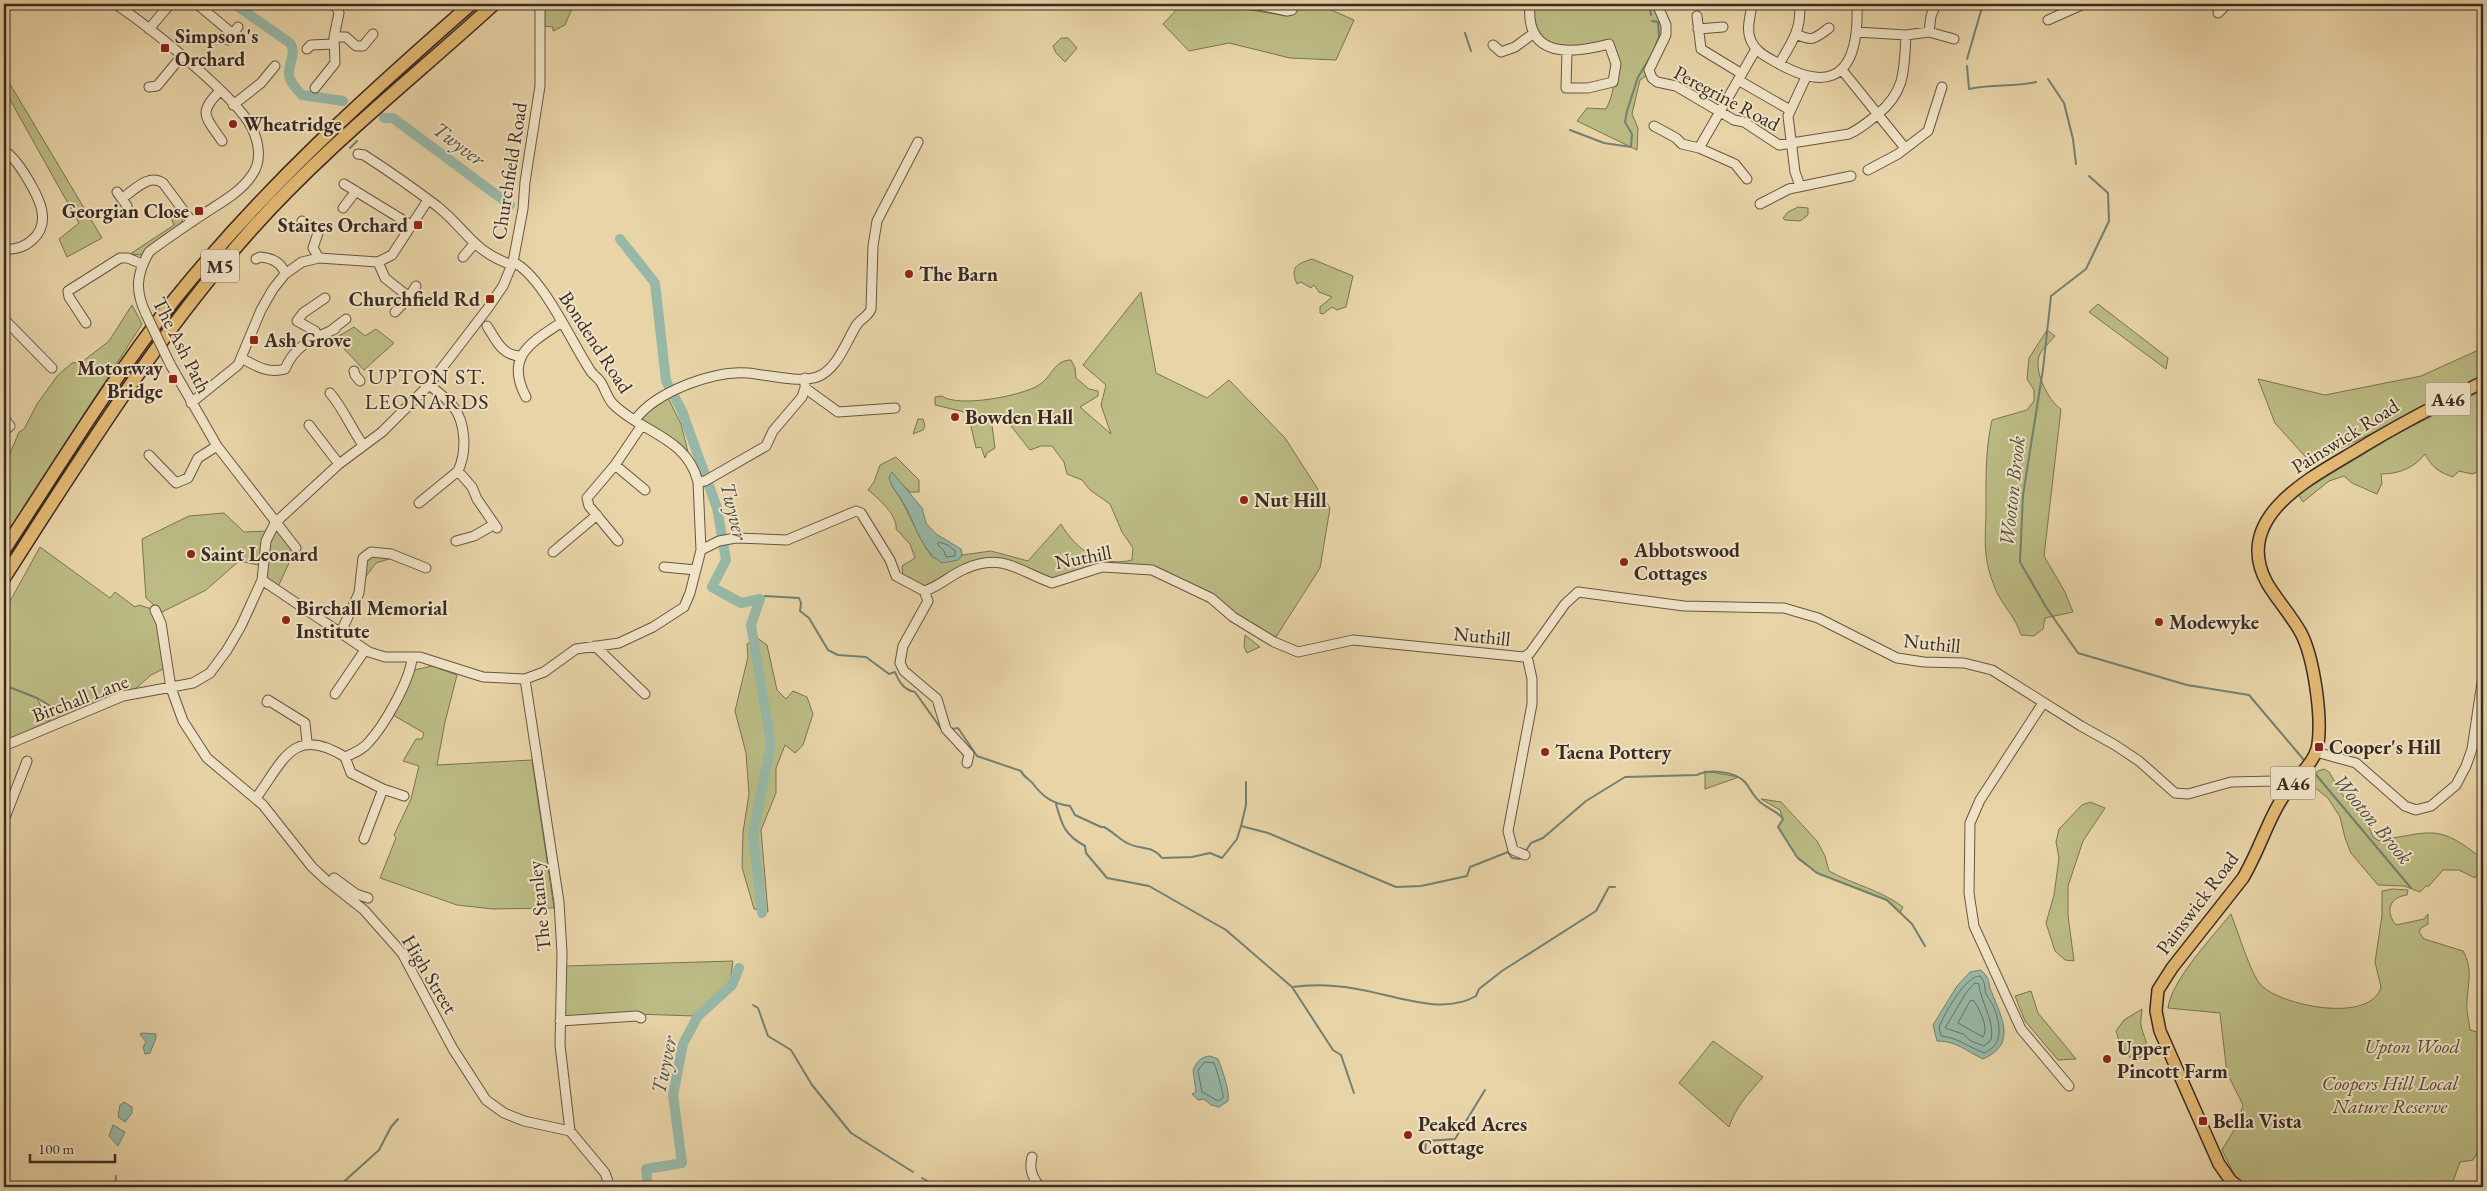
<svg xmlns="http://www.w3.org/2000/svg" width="2487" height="1191" font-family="'EB Garamond',serif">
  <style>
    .green { fill: #bbbb83; stroke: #7a7354; fill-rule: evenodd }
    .water { fill: #97b8a7; stroke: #728073 }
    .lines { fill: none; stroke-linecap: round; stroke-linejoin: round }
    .shore { stroke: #687266; stroke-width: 1 }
    .stream { stroke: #728073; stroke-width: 2 }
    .river { stroke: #97b8a7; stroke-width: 10 }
    .minor-casing { stroke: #665545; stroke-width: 11 }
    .major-casing { stroke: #3a2b24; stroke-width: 14 }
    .highway-casing { stroke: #3a2b24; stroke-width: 15 }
    .minor { stroke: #f0e3c6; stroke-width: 9 }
    .major { stroke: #e4ba74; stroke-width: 11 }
    .highway { stroke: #e4ba74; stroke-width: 12 }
    .minor-bridge-casing { stroke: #665545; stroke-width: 11; stroke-linecap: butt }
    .minor-bridge { stroke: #f0e3c6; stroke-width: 9 }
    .poi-dot { fill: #8f2418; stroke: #f0e3c6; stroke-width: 2 }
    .labels { text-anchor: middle; stroke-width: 4; stroke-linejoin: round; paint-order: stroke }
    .shield { fill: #f0e3c6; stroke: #716255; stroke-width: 1 }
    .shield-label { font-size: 19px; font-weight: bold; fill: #3a2b24 }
    .poi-label { font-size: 20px; font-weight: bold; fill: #3a2b24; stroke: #f0e3c6; text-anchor: start }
    .street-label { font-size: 20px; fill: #3a2b24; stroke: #f0e3c6 }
    .park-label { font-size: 20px; font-style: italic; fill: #544837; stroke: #f0e3c6 }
    .water-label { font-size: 21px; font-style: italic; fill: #514e45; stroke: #f0e3c6 }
    .quarter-label { font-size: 22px; letter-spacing: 1px; fill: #3a2b24; stroke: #f0e3c6 }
  </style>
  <rect width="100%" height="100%" fill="#e8d4a7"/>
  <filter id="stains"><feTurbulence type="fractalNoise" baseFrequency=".004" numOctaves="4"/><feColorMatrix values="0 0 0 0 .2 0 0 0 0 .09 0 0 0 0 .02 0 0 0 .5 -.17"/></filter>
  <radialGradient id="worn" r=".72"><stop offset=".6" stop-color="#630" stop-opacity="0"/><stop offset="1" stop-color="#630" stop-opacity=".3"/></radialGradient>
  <path class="green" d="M544,4H574L565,25L553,31V27L545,26Z
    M1182,4H1238L1244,9L1287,16L1299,4H1318L1354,20L1336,60L1290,58L1229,43L1189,51L1163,24Z
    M1530,4H1657L1666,25L1650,73L1640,80L1632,114L1638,128L1637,150L1577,121L1587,108L1606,109C1617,88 1616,66 1609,44L1567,51L1539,38Z
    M1061,38H1068L1077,48L1065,62L1056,53L1053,46Z
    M4,74L102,238L67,257L59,239L79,223L4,89Z
    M177,207L183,216L182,222L142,255L130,254L174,225L169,213Z
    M1798,207L1808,208V215L1800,221L1785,220L1783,218L1788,212Z
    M1312,259L1353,276L1346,307L1337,310L1332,307L1323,314L1320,313V307L1332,297L1319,292L1314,285L1311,288L1301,282L1297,284C1289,266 1298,264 1312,259Z
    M1141,292L1156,373L1207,398L1229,380L1285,438L1330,508L1320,568L1274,640L1152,570L1131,566L1053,579L1000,559L926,588L903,576L902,566L915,558L910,544L896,529C898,516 878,498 868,490L874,482L880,465L896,457L919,480V492H910L897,479L891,485C909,507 915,535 933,558L958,560L962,555L991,551L1028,561L1061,524C1075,549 1102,568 1132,560L1133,548L1122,532L1110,504L1090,490L1082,480L1067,474L1064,462L1052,446H1041L1030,450L1011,426L1009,418H991L995,448L987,453L985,458L981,447L976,448L969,418L972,419L973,414L935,405V397L942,396C958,408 1022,396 1039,385C1052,377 1054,360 1071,360L1075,368L1076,378L1089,389L1098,391V396L1080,407L1111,434L1101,405L1106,385L1083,365Z
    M2098,304L2168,358L2166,369L2089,312Z
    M132,305L142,324L4,539V468L19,432L24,429L37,404L58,375L72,363L82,362L109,341Z
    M354,327L365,336L376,329L394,343L364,370L345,350L339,336Z
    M2047,330L2055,336C2050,342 2043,348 2040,354C2032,369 2049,402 2061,409L2044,556L2065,592L2073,612L2045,618L2043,629L2034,636L2021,635C2016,617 2002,606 1995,588C1983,559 1985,542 1986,513C1986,481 1985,451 1992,420L2027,410L2034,401V390L2027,379L2029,358Z
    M2483,348V379L2311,463L2275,423L2258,379L2325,395L2421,376Z
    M2483,390V470L2472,474L2459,471L2453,477C2438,472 2432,467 2425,454C2414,468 2399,474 2381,474L2382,483L2377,494L2352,483L2344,476L2329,481L2303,502L2298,494L2395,435Z
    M667,396L681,424L690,460L637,422L642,411Z
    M918,419H923L925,426L923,430L913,434Z
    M224,513L244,532L270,531L275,523L296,548L277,589L266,582L263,566L239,561L206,590L162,612L146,598L142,539L189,516Z
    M40,547L110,598L115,592L135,607L139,605L155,610L167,667L151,675L127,696L52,726L48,722L4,741V612ZM37,698L57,710L49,721H48Z
    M371,552L392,558L376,563L361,583L363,558Z
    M1245,635L1260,647L1247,653L1244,647Z
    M756,637L767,645L777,690L786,699L793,691L807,697L813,714L803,745L795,753L785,745L776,768V793L761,830L768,912L754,909L742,867L743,832L749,794L746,753L735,711L748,657L747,644Z
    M432,666L457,675L445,722L437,765L532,760L554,908L493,909L457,905L380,878L396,838L394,835L411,799L419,766L403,761L416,739H422L424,733L393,715L414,670Z
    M2324,769L2329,772L2343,795L2350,804L2362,810L2373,837L2379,841L2382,838C2399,839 2412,833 2428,833C2450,832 2466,847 2483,859V867L2475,878L2459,870H2443L2429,886H2426L2420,892L2404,886L2378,885L2351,853L2345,838L2340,817L2328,798L2309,783L2318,771Z
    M1705,771L1739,777L1705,789Z
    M1761,799L1781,802L1817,841L1825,856L1829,871C1854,885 1879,889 1903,907L1900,913L1886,900L1817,873L1798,859L1778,827L1783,819L1780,810Z
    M2090,802L2105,808L2083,841L2068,886V915L2074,961L2065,960L2055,951L2046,923L2054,895L2059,858L2056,842L2059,829L2082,805Z
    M2392,889L2408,890L2407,895C2389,897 2385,912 2396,925L2424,919L2428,914V924L2421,928L2419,932L2424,939L2463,951C2473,968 2468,983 2467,1002C2466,1011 2469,1021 2470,1030L2483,1034L2482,1144L2473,1160L2460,1162L2451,1187H2248L2235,1176L2222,1150L2237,1125L2243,1105L2227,1073L2220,1013L2168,1008C2171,981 2213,936 2231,914C2237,929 2251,975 2261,985C2281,1006 2371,1024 2381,987L2375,962L2382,916V891Z
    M733,961L730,983L695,1016L635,1014L562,1019L566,966Z
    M2031,991L2038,1013L2076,1059L2058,1060L2025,1021L2015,996Z
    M2142,1009C2142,1014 2140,1020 2141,1025C2144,1042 2152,1041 2139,1059L2132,1060L2120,1044L2116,1031L2124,1020Z
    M1713,1041L1763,1077C1749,1093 1736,1106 1729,1127L1679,1083Z"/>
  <path class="water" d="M892,472L922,508L926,523L936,534L961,549L962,555L958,560L942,563C920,549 916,525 904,504C899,494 891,488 889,477Z
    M1981,970C1993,982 1986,981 1992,993C2002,1019 2017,1044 1983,1059C1966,1051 1957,1041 1937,1041L1933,1025L1957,986L1970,972Z
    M142,1033L156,1034V1038L150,1053L145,1054L143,1047L146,1042L140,1034Z
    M1210,1056L1218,1059C1222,1069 1230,1091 1228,1101L1219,1107L1211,1105L1204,1099L1198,1100L1192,1094L1196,1092L1193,1070C1197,1062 1200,1057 1210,1056Z
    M124,1102L132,1107V1113L125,1122L118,1117L120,1105Z
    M113,1125L125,1132L118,1146L109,1136Z"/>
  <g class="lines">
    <path class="shore" d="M939,542L948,545L955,551V556L946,557L944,551L938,545Z
      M1980,976C1986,982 1984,987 1986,994C1988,998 1991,1001 1993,1005C2000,1022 2005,1045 1984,1053C1968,1047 1959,1038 1941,1036L1939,1027C1945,1013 1965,976 1980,976Z
      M1975,983L1979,984C1981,1004 1995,1020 1991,1040L1984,1046L1971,1041L1963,1034L1945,1028L1966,993Z
      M1974,1001C1980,1010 1989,1028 1983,1037L1958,1023L1970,1001Z
      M1205,1062L1214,1063C1216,1067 1224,1095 1223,1098L1218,1101L1202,1092L1198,1071Z"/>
    <path class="stream" d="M1649,4L1651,15
      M1652,21L1658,22L1659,37L1654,50
      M1465,33L1471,51
      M1967,59L1983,4
      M1967,66L1969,89C1993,84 2013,87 2036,82
      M2048,79L2064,103L2073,139L2076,164
      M1570,130L1604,143L1631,147L1632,134L1625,122L1627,111L1638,77L1651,56
      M350,148L357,141
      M2089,176L2108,193L2109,221L2086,269L2051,296L2043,369L2023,495L2020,562L2046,607L2078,653L2187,685L2249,695L2304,760
      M760,599L765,596L799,598L801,603L800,611L809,618L828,650L838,655L866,657L889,674L895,672C899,682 904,690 915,692L942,730
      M4,685L37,698L57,710
      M951,729L958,728L977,756L1021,771C1024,778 1030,779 1034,785C1044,798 1054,804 1070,806L1075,815L1101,827H1104C1112,831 1119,839 1127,843C1139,850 1153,845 1162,858L1192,857L1210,853L1222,858L1237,839L1241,826L1268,833L1396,887L1421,886L1467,876L1470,867L1508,852L1512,858L1520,859L1522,856
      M2312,770L2411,888
      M1056,804C1062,826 1065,835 1085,846L1086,853L1107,878L1149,886L1226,930L1292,987L1333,1050L1341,1055L1354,1093
      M1241,826L1246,805V782
      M1525,852L1531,843L1543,838L1586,801L1625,777L1697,775C1710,769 1734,771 1745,782C1750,788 1753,796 1759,801C1767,809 1777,810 1783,819L1778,827L1797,857L1817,873L1887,900L1912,924L1925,946
      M1292,987C1314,984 1335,985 1357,989C1394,995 1442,1016 1476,996L1479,989L1502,971L1596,911L1609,887H1615
      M753,1005L758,1008L768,1036L791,1050L812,1085L851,1133L913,1172
      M1425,1153L1426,1141L1455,1139L1485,1090
      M922,1178L938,1187
      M115,1187L116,1176
      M338,1187L379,1150L391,1127L398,1119"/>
    <path class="river" d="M234,4L290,43C297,53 288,64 289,75C290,83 297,89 302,95L343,101
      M384,118H393L510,205
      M620,239L655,283L666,381L682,411L717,508L726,560L712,587L741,603L760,599L751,625L771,744L753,834L762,913
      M648,1187L646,1169L682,1163L673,1095L683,1044L698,1016L732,985L739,968"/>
    <g class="minor-casing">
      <path id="minor" d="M115,4C146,24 237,97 252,128C259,143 262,161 252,175C240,193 220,203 202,215C184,227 166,239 149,252C136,275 135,291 146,314
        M197,4L233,34
        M1254,4L1287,11L1292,10L1294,4
        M1530,4C1525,59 1572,54 1609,44L1616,64L1613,82L1588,88H1566L1567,51
        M1657,4L1666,25V35L1649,70L1652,78L1657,82L1676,86L1734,120L1744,122L1779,145L1849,134C1860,129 1868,122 1878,114C1906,91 1904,69 1906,35
        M1752,4C1751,15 1746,27 1750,38C1755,53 1769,58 1781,65C1842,98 1859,61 1857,4
        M2218,13L2227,4
        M1697,16L1701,49L1742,74
        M2048,20L2084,4
        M149,29L170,4
        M1698,29L1723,27
        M1856,32L1906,35L1929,32L1954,39
        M1929,32L1931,16L1936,4
        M1796,34C1813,42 1814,39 1829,28
        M334,37H346L356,46H363L373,34
        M228,40L238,27
        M1493,45L1501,52L1515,47L1534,33
        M307,49L311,45L334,44
        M1779,64C1791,44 1803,27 1799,4
        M1842,70L1905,148
        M1738,80L1790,110
        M149,87L157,86L181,57
        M315,88L335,63L334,37L339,13L335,4
        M220,91C196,114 207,118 222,141
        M233,105L261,83L275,66
        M1654,126L1676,138L1682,144L1699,148L1735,164L1747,179
        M1699,148L1756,49
        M4,151C17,157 40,197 42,212C46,235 25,251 4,249
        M358,154L364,155C389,171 413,188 437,206C466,229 472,251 512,265
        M1868,170L1898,154L1928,131L1942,87
        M344,184L411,225
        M1800,186L1795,172L1788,116L1806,77
        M117,192L127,206
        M122,198C134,191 148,173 163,183L192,222
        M1760,204L1789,189L1851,176
        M343,208L356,191
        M302,221L319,230L313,248L319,258
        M463,257L474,244
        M256,259L260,257C272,258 282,263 285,274
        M378,262L385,278L409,297L395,312
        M409,297L416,286
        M4,319L52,368
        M86,323L69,297L68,291L120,258H128L142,264
        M487,326C496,340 502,356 521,356
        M329,332L346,319
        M318,337L315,331L297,321L303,313L325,298
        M241,358C256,366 268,374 285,369C295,345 312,339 335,329
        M170,364L217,446L296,548
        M354,371L355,375L360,381
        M429,385C437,391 446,398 453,406C466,423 467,452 458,471L472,487L477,499L497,528
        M805,388L838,412L895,408
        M330,393C343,408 351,428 363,445
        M526,397C504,356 532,342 562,322
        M191,403L238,365L261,310L273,289L285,274L302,262L319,258L378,262L392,255L428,200
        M4,418L10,426L4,431
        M635,420C655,392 714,370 748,373C767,375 800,383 817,377C837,370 846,342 856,326C860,319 868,317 871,309L873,246L877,221L918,142
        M309,425L339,464
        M149,455L176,483L188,478L198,458L217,446
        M615,465L645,490
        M698,482L705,481L766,446L773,431L802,397L805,388V378
        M419,503L458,471
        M456,541L474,536L493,525
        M618,541L589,506L587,498L615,465L642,425
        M701,550L719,541L736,538L787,540L856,511L861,513L890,560L896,576L924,591C939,587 950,575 965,569C1002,552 1018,571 1052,583L1102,567L1152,570L1211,598L1233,617L1274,642L1298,652L1353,640L1524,657L1530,653L1565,604L1578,592L1684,606L1784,608L1818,618L1897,658L1924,662L1964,663L1992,670L2081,726L2115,745L2139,761L2175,793L2188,794L2231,782L2274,781L2293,783
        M553,552L597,515
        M664,567L696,570
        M262,580L369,652L385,657H420L483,677L525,679L544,672L576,649L619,643L653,627L684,607L690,593L701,550L698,482C687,437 642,433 613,404C607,398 605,388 600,381C597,377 592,374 590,370C572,343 542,275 513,262
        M924,591L928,601L903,646L900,663L904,671L937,699L946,729L969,754L967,763
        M155,610L161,623L171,688L183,721L207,758L263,805L312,867L326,880L364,910L402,953L453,1049L486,1100L504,1113L524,1121L570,1131L605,1173L610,1187
        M340,634L359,593L363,558L371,552L391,554L426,568
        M595,646L645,694
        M525,679L559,902L562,953L560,1045L570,1131
        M335,694L365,650
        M267,702L268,700L305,723L307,742
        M2043,703L1980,800L1970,823L1969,893L1974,926L2021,1029L2069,1086
        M4,746L123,696L193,683L210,673L227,650L241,626L262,580L266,541L275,523L339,464L382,432L429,385L488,308L503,286L513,262L523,209L525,182L540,86V4
        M2316,752L2356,763L2405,806L2416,810L2431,806L2456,785L2466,766L2472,749L2483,676
        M345,757L351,773L383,789L404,796
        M256,798C284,760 293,725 345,757C354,753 362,750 368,743C384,726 411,679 412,657
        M4,820L27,761
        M364,839L383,789
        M1525,855L1513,850L1508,831L1532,704V679L1527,656
        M334,878L356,894L368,898
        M560,1021L637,1016L641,1018
        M1032,1157C1029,1169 1032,1177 1040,1187"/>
    </g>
    <g class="major-casing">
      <path id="major" d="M2239,1187L2231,1181L2219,1164L2160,1031L2156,1011L2158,990L2172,968L2243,878C2262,846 2270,810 2294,782C2304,770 2316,759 2318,744C2322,716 2314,658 2301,633C2291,615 2277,600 2267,583C2231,517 2312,477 2357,450C2398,425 2440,403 2483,382"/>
    </g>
    <g class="highway-casing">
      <path id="highway" d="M4,550C59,466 112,379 174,300C264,188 364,98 471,4
        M4,578C81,458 156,337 251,230C325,147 413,78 494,4"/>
    </g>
    <use href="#minor" class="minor"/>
    <use href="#major" class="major"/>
    <use href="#highway" class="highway"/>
    <g class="minor-bridge-casing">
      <path id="minor-bridge" d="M146,314L170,364"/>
    </g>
    <use href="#minor-bridge" class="minor-bridge"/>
  </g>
  <g class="poi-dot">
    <rect x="160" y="43" width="10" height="10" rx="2.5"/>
    <circle cx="233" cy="124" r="5"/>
    <rect x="194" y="206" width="10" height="10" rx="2.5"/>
    <rect x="413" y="220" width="10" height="10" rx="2.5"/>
    <circle cx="909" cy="274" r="5"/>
    <rect x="485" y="294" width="10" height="10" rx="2.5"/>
    <rect x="249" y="335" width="10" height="10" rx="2.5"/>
    <rect x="168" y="374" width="10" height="10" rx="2.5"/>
    <circle cx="955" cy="417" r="5"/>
    <circle cx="1244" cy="500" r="5"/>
    <circle cx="191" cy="554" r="5"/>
    <circle cx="1624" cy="562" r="5"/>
    <circle cx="286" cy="620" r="5"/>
    <circle cx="2159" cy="622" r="5"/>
    <rect x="2314" y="742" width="10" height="10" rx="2.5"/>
    <circle cx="1545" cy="752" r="5"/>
    <circle cx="2107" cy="1059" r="5"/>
    <rect x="2198" y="1116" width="10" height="10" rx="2.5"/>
    <circle cx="1408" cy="1135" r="5"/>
  </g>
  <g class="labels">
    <g class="shield">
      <rect x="201" y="249.5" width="38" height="33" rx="4"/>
      <rect x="2425.5" y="382.5" width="45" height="33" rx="4"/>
      <rect x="2270.5" y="766.5" width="45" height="33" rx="4"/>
    </g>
    <g class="shield-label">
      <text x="220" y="273">M5</text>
      <text x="2448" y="406">A46</text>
      <text x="2293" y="790">A46</text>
    </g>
    <g class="poi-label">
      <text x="175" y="43">Simpson's<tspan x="175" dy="23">Orchard</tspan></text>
      <text x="243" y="131">Wheatridge</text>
      <text x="189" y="218" text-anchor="end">Georgian Close</text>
      <text x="408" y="232" text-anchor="end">Staites Orchard</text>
      <text x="919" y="281">The Barn</text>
      <text x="480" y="306" text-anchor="end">Churchfield Rd</text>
      <text x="264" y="347">Ash Grove</text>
      <text x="163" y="375" text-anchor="end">Motorway<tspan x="163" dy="23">Bridge</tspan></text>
      <text x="965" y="424">Bowden Hall</text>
      <text x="1254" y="507">Nut Hill</text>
      <text x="1634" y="557">Abbotswood<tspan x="1634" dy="23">Cottages</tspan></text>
      <text x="201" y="561">Saint Leonard</text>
      <text x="296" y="615">Birchall Memorial<tspan x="296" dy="23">Institute</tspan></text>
      <text x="2169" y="629">Modewyke</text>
      <text x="2329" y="754">Cooper's Hill</text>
      <text x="1555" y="759">Taena Pottery</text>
      <text x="2117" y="1055">Upper<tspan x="2117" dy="23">Pincott Farm</tspan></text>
      <text x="2213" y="1128">Bella Vista</text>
      <text x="1418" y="1131">Peaked Acres<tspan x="1418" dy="23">Cottage</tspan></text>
    </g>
    <g class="street-label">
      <text transform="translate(1727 98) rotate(28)" y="7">Peregrine Road</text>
      <text transform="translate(509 171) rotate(-81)" y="7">Churchfield Road</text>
      <text transform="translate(596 342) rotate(57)" y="7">Bondend Road</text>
      <text transform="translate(182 345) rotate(63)" y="7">The Ash Path</text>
      <text transform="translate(2345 436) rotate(-32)" y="7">Painswick Road</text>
      <text transform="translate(1083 557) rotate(-11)" y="7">Nuthill</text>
      <text transform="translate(1482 636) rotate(6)" y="7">Nuthill</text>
      <text transform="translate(1932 643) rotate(6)" y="7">Nuthill</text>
      <text transform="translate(80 698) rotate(-21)" y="7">Birchall Lane</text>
      <text transform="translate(2197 903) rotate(-53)" y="7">Painswick Road</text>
      <text transform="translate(539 906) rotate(-96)" y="7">The Stanley</text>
      <text transform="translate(430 974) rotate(59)" y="7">High Street</text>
    </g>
    <g class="park-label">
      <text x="2412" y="1053">Upton Wood</text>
      <text x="2390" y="1090">Coopers Hill Local<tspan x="2390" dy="23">Nature Reserve</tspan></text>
    </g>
    <g class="water-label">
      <text transform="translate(459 144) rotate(37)" y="7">Twyver</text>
      <text transform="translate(2012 491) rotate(-84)" y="7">Wooton Brook</text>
      <text transform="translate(734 511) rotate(76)" y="7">Twyver</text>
      <text transform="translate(2373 819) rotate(50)" y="7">Wooton Brook</text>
      <text transform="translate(664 1065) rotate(-78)" y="7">Twyver</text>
    </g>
    <g class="quarter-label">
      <text x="427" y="384">UPTON ST.<tspan x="427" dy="25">LEONARDS</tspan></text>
    </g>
  </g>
  <rect width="2487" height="1191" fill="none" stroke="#e8d4a7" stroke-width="20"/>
  <rect x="5" y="5" width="2477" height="1181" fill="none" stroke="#3a2b24" stroke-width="2.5"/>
  <rect x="10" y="10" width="2467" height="1171" fill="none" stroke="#3a2b24"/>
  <path d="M30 1154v8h85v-8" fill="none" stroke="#3a2b24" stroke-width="2.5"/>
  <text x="38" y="1154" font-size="15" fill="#3a2b24" stroke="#f0e3c6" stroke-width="4" paint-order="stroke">100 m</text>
  <rect width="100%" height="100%" filter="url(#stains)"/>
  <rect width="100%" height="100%" fill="url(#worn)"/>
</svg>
